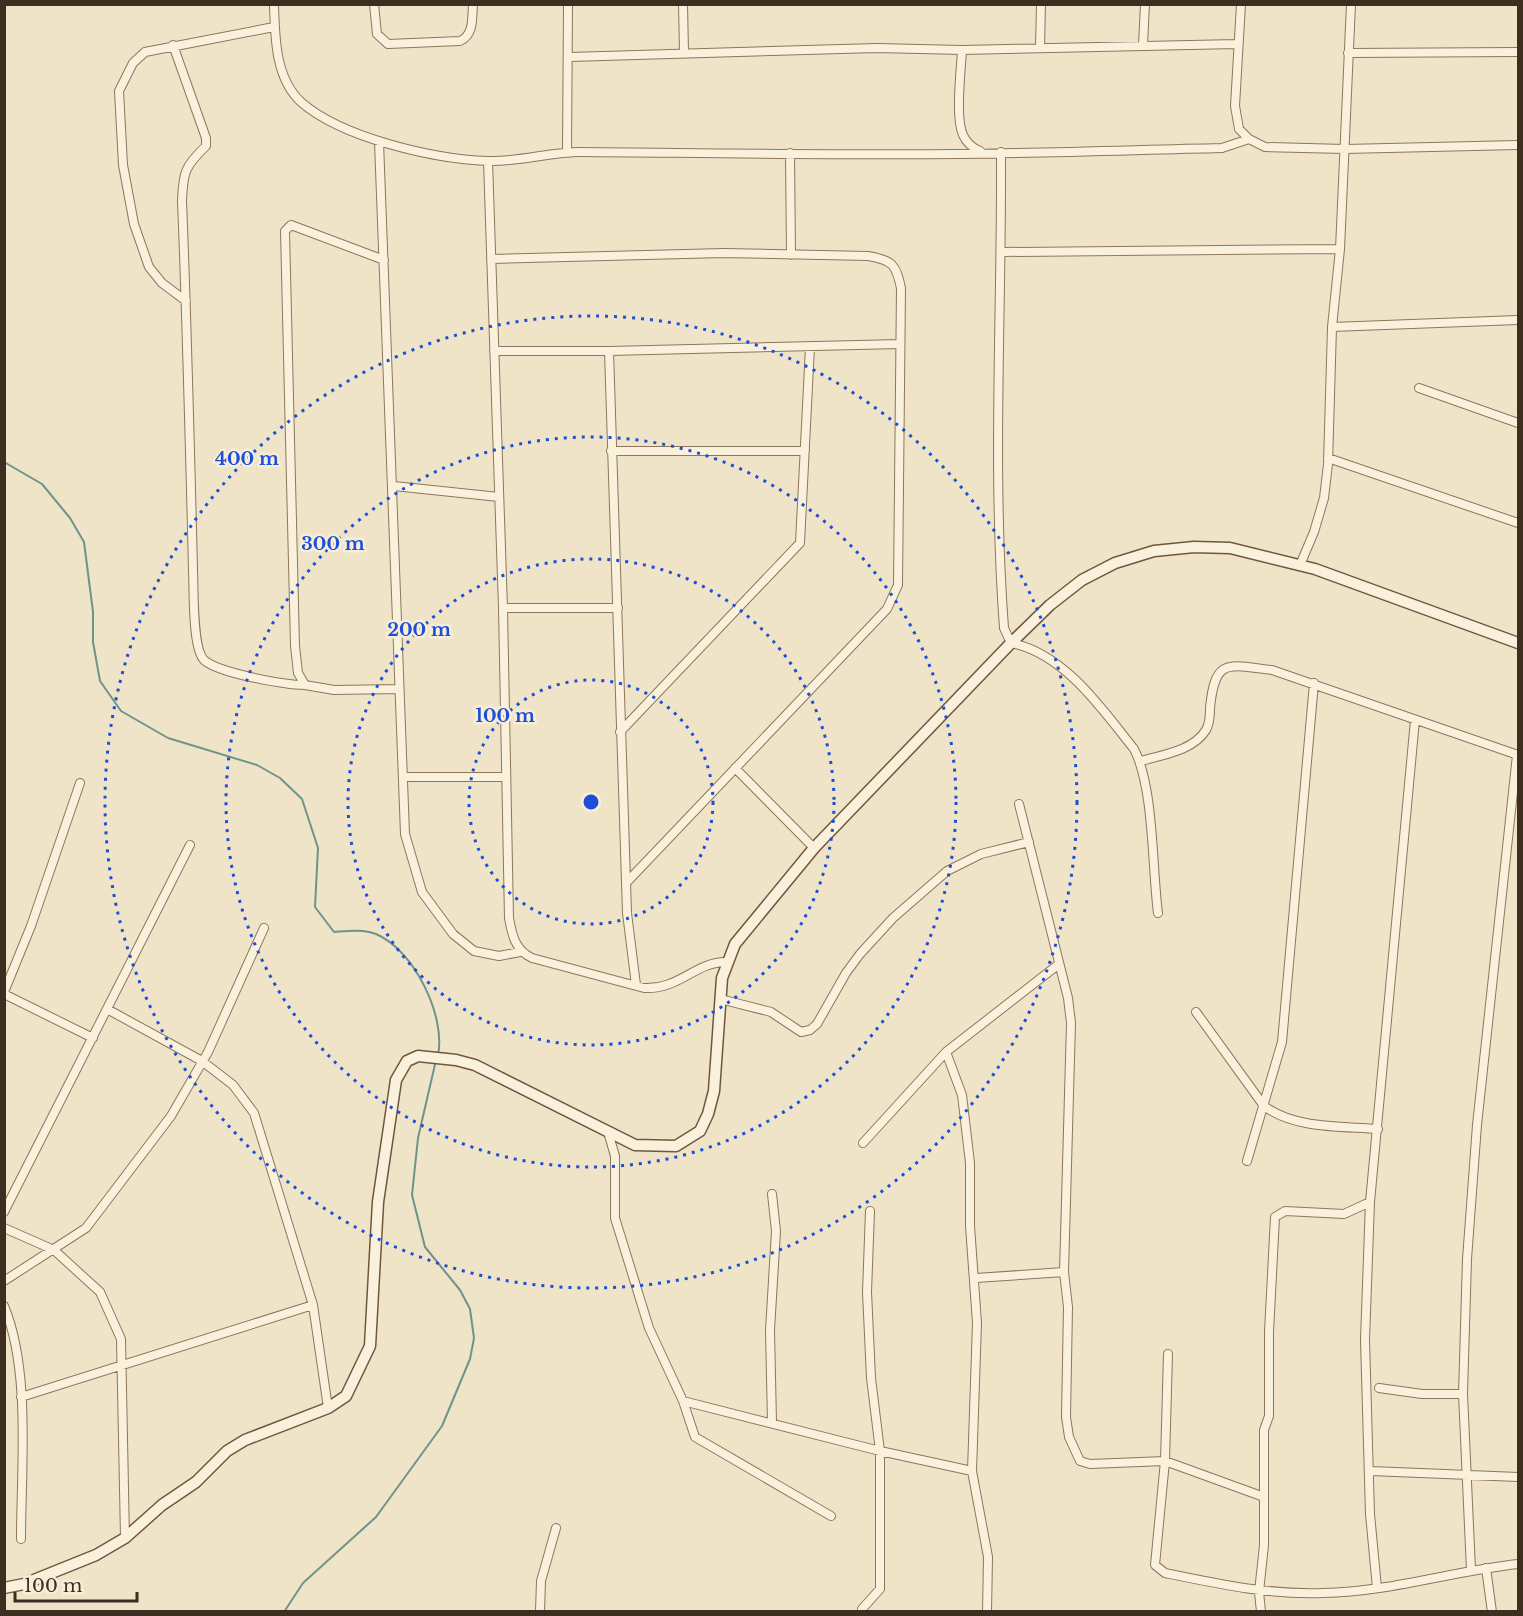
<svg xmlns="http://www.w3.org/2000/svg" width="1523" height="1616" font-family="'Libre Baskerville',serif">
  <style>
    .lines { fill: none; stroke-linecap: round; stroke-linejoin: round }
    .stream { stroke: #6f938a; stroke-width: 2 }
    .street-casing { stroke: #8d765c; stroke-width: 10 }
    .secondary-casing { stroke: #6f573f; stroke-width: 13 }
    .street { stroke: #faf1dc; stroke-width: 8 }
    .secondary { stroke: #faf1dc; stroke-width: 10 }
    .ring { fill: none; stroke: #1d4ed8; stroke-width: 3; stroke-dasharray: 3 6 }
    .centre { fill: #1d4ed8; stroke: #f7eed8; stroke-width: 3 }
    .ring-label { font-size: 18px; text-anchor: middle; font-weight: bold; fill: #1d4ed8; stroke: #f7eed8; stroke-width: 5; stroke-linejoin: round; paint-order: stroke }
  </style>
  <rect width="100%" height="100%" fill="#f0e4c8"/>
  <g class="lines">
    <path class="stream" d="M4,462L42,484L70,518L84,542L93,612V642L100,681L121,711L168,738L257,765L280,778L302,799L318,848L315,907L334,932C348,931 363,929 376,934C414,950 446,1016 438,1055
      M284,1612L303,1583L376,1517L442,1426L470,1359L474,1338L470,1309L460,1290L425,1247L412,1195L418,1138L436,1060"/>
    <g class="street-casing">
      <path id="street" d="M274,4C275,37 275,78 301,102C342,138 434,159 488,161C519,162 550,152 581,152C706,153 831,155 956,154C1045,153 1134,150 1222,148L1249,139
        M374,4L377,34L388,44L460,41C474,35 472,18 473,4
        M683,4L684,52
        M1241,4L1235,106L1239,129L1249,139L1265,147L1345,149L1518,145
        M173,45L206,138V146C185,166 183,172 182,201C187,324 190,447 193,570C194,588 192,648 204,660C218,673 285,685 305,685
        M1143,45L1145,4
        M1040,47L1041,4
        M962,50C961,70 955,118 963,135C966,142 973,148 980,151
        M1348,53L1518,52
        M569,57L877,48L962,50L1237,44
        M379,142L405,834L422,892L453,934L474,951L499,956L520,952
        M567,152L568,4
        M1001,152C1002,311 992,469 1004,628L1011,643C1064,653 1102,709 1134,749C1154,787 1152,868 1158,913
        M790,153L791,255
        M488,161L503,608L509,918C512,935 515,950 532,958L644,988C679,990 695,962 726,962
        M1002,252L1340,249
        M491,259L724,253L868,256C893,260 896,265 901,288L898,585L887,609L626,883
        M384,260L291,225L285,231L295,646L298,673L305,685L334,690L399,689
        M186,301L162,283L149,267L134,224L123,165L119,91L133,63L145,52L274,27
        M1332,327L1518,320
        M494,351H609L900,344
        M609,351L627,913L636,985
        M1419,388L1518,423
        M611,451H805
        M1328,458L1518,523
        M394,486L499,497
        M1300,565L1314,532L1324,498L1328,464L1332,327L1340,249L1351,4
        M503,608H618
        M620,732L800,543L810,347
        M1141,761C1162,755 1193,751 1206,730C1209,725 1210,714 1210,708C1215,657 1228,665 1272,670L1518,755
        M735,768L814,848
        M404,777H506
        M1019,804L1068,998L1071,1023L1064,1272L1068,1307L1066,1417L1069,1437L1080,1461L1090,1464L1165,1461L1264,1497
        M4,992L31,926L80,783
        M4,994L93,1038
        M720,999L771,1012L801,1032L810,1030L817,1024L846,973L860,954L893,918L947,871L981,854L1029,842
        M107,1009L202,1061L233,1085L254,1113L313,1305L328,1408
        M1196,1012L1264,1106C1295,1129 1341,1126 1378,1129
        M608,1132L615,1156V1218L649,1328L683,1401L880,1451L972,1471L977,1323L970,1226V1163L962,1095L946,1052
        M863,1143L946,1052L1059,964
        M1247,1161L1282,1042L1314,683
        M4,1212L190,845
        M4,1228L54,1250L100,1292L121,1339L125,1538
        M976,1278L1064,1272
        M4,1281L86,1228L171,1116L208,1052L264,928
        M4,1306C31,1370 21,1469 21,1539
        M1168,1354L1165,1461L1155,1565L1165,1573C1218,1584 1269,1595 1323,1593C1389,1592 1453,1571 1518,1564
        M1379,1388L1422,1394H1463
        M21,1397L313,1305
        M683,1401L695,1437L831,1516
        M772,1423L770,1330L776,1231L772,1194
        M972,1471L988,1557L987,1612
        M1371,1471L1518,1477
        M1486,1568L1492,1612
        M1471,1570L1463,1394L1467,1259L1477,1125L1517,755
        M1377,1588L1370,1514L1365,1340L1370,1202L1415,720
        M862,1609L880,1589V1451L871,1378L867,1292L870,1211
        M540,1612L541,1581L556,1528
        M1261,1612L1259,1592L1264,1545V1430L1269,1416V1332L1275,1217L1285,1211L1344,1214L1370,1202"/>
    </g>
    <g class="secondary-casing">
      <path id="secondary" d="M4,1588L24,1584L96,1555L125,1538L162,1505L196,1482L227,1451L245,1440L328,1408L346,1396L370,1346L378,1202L396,1080L407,1061L418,1056L456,1060L475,1065L635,1145L676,1146L700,1131L708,1114L714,1091L722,978L735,944L814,848L1011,643L1050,605L1082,580L1115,563L1154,551L1194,547L1230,548L1315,569L1518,643"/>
    </g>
    <use href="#street" class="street"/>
    <use href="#secondary" class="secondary"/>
  </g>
  <g class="ring">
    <circle cx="591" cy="802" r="122"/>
    <circle cx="591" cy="802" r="243"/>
    <circle cx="591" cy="802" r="365"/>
    <circle cx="591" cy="802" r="486"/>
  </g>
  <circle cx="591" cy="802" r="9" class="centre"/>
  <g class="ring-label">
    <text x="247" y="465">400 m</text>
    <text x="333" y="550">300 m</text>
    <text x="419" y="636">200 m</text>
    <text x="505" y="722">100 m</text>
  </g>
  <rect width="1523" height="1616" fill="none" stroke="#3d2e20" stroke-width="12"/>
  <path d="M15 1592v9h122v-9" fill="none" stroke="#3d2e20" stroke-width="3"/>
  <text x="24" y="1592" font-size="18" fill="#3d2e20" stroke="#f7eed8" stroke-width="4.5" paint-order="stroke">100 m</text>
</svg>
